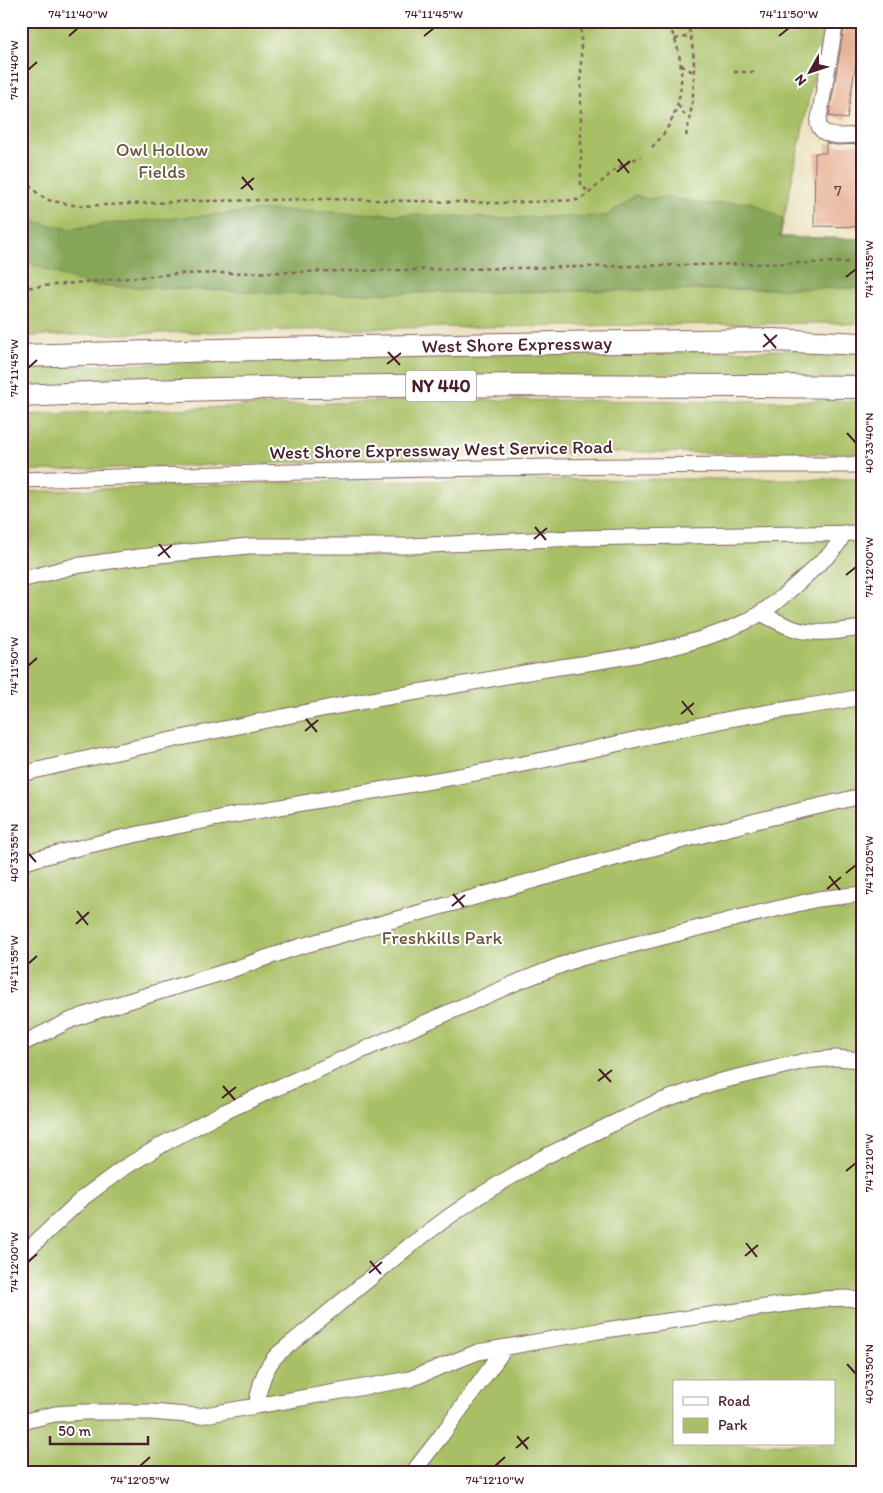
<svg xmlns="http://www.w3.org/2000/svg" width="883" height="1493" font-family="Itim,sans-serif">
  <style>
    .green { fill: #a8c065; stroke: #797048; fill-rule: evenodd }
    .forest { fill: #86a65a; stroke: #686242 }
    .building { fill: #e5ac8d }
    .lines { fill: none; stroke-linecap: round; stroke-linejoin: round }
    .minor-casing { stroke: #836360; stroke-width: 17 }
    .highway-casing { stroke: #836360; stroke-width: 24 }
    .path { stroke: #836360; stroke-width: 2.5; stroke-dasharray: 4 4; stroke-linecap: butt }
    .minor { stroke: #fff; stroke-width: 15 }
    .highway { stroke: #fff; stroke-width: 22 }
    .ticks { fill: none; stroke: #4a1f2b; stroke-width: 2 }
    .labels { text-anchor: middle; stroke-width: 4; stroke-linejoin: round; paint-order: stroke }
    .number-label { font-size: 16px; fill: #714244 }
    .shield { fill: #fff; stroke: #80626b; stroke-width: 1 }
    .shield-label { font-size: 18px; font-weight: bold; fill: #4a1f2b }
    .park-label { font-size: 19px; fill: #6b573f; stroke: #fff }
    .street-label { font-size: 19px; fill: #4a1f2b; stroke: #fff }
    .neatline { fill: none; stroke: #4a1f2b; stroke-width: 2 }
    .ticks-label { font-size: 12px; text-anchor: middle; fill: #4a1f2b }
  </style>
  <rect width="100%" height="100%" fill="#fff"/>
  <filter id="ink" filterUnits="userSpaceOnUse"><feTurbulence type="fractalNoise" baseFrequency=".02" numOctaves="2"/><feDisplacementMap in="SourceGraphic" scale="10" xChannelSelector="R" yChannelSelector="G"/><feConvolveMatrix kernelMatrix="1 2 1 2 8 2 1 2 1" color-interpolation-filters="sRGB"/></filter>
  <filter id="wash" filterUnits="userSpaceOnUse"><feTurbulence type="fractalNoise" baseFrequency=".0096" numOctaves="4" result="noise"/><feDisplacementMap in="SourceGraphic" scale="20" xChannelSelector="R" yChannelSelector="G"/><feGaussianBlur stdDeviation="1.12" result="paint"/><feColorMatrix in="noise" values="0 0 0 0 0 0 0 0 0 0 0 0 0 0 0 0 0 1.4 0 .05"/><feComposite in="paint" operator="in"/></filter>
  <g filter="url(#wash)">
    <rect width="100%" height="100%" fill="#ece2c1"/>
    <path class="green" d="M21,21H825L780,237L862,239V324L821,323L398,328L21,336Z
      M784,350L862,352V377L21,391V368L309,358Z
      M408,400L862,401V454L631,452L21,471V415Z
      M664,479H862V1472H21V492L277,482ZM674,1382H834V1444H674Z"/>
    <path class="forest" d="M636,195L648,199L665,197L706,204L751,202L783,219L780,237L862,239V288L302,294L88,285L21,260V224L33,221L69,229L106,224L268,210L495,218L606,216Z"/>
    <g id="blocks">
      <path class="building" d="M854,21H862V44L859,43L847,119L829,116L844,29L853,30Z
        M826,143L836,145L862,144V227L814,226L815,153H826Z"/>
    </g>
  </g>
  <g filter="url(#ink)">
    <use href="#blocks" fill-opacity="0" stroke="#836360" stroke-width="1"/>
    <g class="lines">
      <g class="minor-casing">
        <path id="minor" d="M838,21L835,26L818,124C824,141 847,135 862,135
          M21,480C301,471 582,464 862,465
          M21,580L74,566L139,557L249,546H410L575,538L862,533
          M760,613C771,618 781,624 792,628C814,636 840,631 862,628
          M21,774C121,750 221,729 322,709C383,697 445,688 507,676C586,661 669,657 743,623C775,608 803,577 830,554L838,544L844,533
          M21,863C187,816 359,797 528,763C596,750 662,732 730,719C774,711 818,705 862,697
          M21,1044L71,1020L102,1009L228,971L298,947L592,864L756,821L862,796
          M21,1256L84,1197L122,1169L165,1143L224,1112L270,1091L520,981L577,959L738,918L818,899L862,894
          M256,1406C260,1386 263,1369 278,1354L408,1247L447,1218L479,1196L544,1157L655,1103L713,1083L805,1061L836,1058L862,1060
          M21,1422L55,1414L85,1412H150L199,1416L410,1379L478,1352L598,1331L822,1299L848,1298L862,1301
          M413,1472L441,1436L505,1348"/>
      </g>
      <g class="highway-casing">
        <g id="highway">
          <path id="s1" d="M21,356L218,350L557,343L773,340L862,344"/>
          <path d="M21,396C301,383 582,384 862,387"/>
        </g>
      </g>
      <path class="path" d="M581,21V185L590,193
        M675,39L691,36
        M21,57L23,83L21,101
        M682,65L694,73
        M734,72H757
        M678,105L684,114L690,117
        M686,136C695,98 698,59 687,21
        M652,147C686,115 690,60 666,21
        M21,171L32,188L39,195L48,200L78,206L199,201L327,199L499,203L578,200L588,194L617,168L641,156
        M21,288L173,274L862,262"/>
      <use href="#minor" class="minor"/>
      <use href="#highway" class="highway"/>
    </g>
  </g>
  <path class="ticks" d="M69,36L78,28M424,36L434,28M779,36L789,28M28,70L37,62M618,159L629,173M617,172L630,161M242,177L253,190M241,189L254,178M846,277L856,269M764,334L776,348M763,347L777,335M388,352L400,365M387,364L401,353M28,368L37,360M847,433L856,443M535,527L546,540M534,539L547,528M159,544L170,558M158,556L172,545M846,575L856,567M28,666L37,658M682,701L693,715M681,714L694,703M306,719L317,732M305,731L318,720M28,853L36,862M846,873L856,865M829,876L840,890M827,889L841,877M453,894L464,907M452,906L465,895M77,911L88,925M76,924L89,912M28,964L37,956M599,1069L611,1082M598,1081L612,1070M223,1086L235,1100M222,1098L236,1087M846,1171L856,1163M746,1243L757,1257M745,1256L758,1245M370,1261L381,1274M28,1262L37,1254M369,1273L382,1262M847,1364L856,1374M517,1436L528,1449M516,1448L529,1437M140,1466L150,1457M495,1466L505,1457"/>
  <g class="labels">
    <g class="number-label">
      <text x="838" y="196">7</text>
    </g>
    <rect class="shield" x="406" y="370.5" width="70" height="31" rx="4"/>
    <g class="shield-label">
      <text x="441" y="392">NY 440</text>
    </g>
    <g class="park-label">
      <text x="162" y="156">Owl Hollow<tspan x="162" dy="22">Fields</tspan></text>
      <text x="442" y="944">Freshkills Park</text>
    </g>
    <g class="street-label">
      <text dy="7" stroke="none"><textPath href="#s1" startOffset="496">West Shore Expressway</textPath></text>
      <text transform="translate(441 449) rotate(-1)" y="7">West Shore Expressway West Service Road</text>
    </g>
  </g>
  <rect width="883" height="1493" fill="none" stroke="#fff" stroke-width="55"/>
  <rect x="673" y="1380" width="162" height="65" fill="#ffffff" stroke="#b7a5aa"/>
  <rect x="683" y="1397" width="25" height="8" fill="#ffffff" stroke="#b7a5aa"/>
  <text x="718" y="1406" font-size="15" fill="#4a1f2b">Road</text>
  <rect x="683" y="1418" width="25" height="15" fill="#a8c065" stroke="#b7a5aa"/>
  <text x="718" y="1430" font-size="15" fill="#4a1f2b">Park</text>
  <g transform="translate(810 72) rotate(230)" stroke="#ffffff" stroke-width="4" paint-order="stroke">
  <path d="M0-4L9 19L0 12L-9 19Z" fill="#4a1f2b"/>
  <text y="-8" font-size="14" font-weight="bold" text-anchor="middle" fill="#4a1f2b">N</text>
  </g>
  <path d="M50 1436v8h98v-8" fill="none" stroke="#4a1f2b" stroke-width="2.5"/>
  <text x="58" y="1436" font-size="15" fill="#4a1f2b" stroke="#ffffff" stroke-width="4" paint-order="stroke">50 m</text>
  <rect x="28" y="28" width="828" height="1438" class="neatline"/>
  <g class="ticks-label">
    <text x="78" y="18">74°11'40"W</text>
    <text x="434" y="18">74°11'45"W</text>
    <text x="789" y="18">74°11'50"W</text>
    <text transform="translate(14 70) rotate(-90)" y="4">74°11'40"W</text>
    <text transform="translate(869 269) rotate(-90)" y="4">74°11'55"W</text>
    <text transform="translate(14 368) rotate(-90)" y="4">74°11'45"W</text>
    <text transform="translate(869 443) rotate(-90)" y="4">40°33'40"N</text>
    <text transform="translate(869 567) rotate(-90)" y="4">74°12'00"W</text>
    <text transform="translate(14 666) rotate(-90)" y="4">74°11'50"W</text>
    <text transform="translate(14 853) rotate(-90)" y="4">40°33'55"N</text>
    <text transform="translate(869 865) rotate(-90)" y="4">74°12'05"W</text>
    <text transform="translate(14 964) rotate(-90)" y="4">74°11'55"W</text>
    <text transform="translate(869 1163) rotate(-90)" y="4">74°12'10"W</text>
    <text transform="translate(14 1262) rotate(-90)" y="4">74°12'00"W</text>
    <text transform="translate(869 1374) rotate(-90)" y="4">40°33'50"N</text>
    <text x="140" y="1484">74°12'05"W</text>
    <text x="495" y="1484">74°12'10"W</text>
  </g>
</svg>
